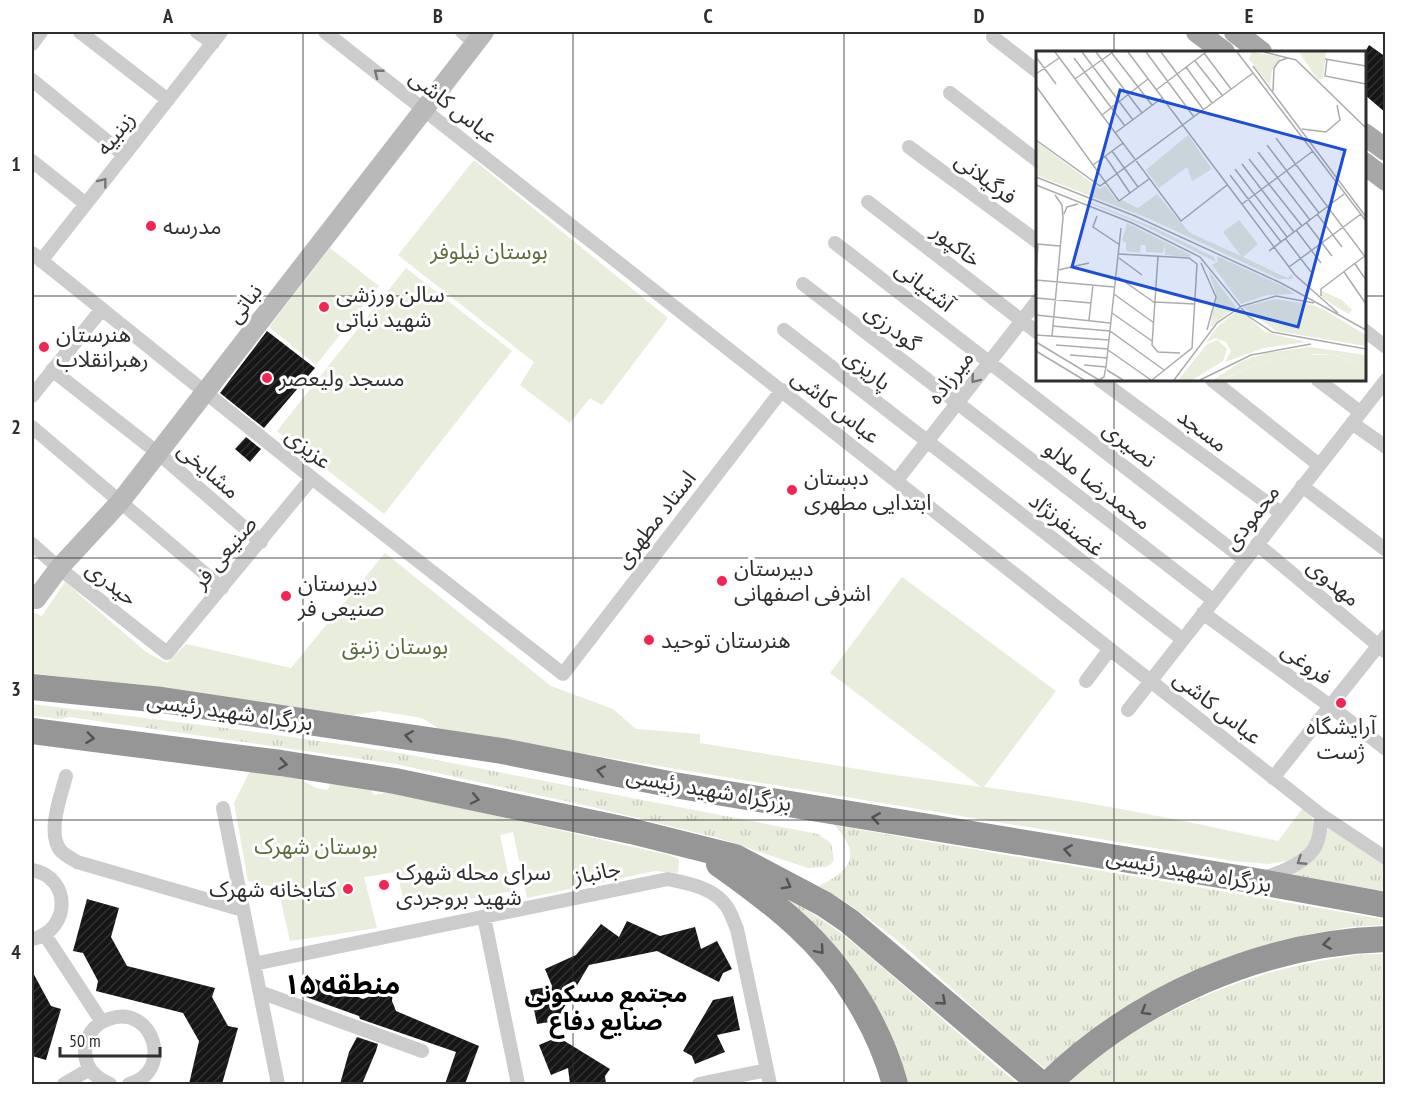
<svg xmlns="http://www.w3.org/2000/svg" width="1417" height="1116" font-family="'PT Sans Narrow','Noto Sans Arabic',sans-serif">
  <style>
    .grass { fill: url(#grass-tufts) }
    .park { fill: #e8eddc }
    .building { fill: url(#building-hatch) }
    .lines { fill: none; stroke-linecap: round; stroke-linejoin: round }
    .street { stroke: #ccc; stroke-width: 14 }
    .secondary { stroke: #b9b9b9; stroke-width: 20 }
    .primary { stroke: #a7a7a7; stroke-width: 22 }
    .highway { stroke: #969696; stroke-width: 26 }
    .oneway { stroke: #767676 }
    .oneway2 { stroke: #535353 }
    .grid { fill: none; stroke: #2f2f2f; stroke-width: 1.5; stroke-opacity: 0.55 }
    .poi-dot { fill: #f22654; stroke: #fff; stroke-width: 2 }
    .labels { text-anchor: middle; stroke-width: 6; stroke-linejoin: round; paint-order: stroke }
    .street-label { font-size: 22px; fill: #2f2f2f; stroke: #fff }
    .poi-label { font-size: 22px; fill: #2f2f2f; stroke: #fff; text-anchor: start }
    .park-label { font-size: 22px; fill: #5a6e39; stroke: #fff }
    .neighbourhood-label { font-size: 24px; font-weight: bold; fill: #000; stroke: #fff }
    .district-label { font-size: 28px; font-weight: bold; fill: #000; stroke: #fff }
    .inset-road { fill: none; stroke: #acacac; stroke-width: 1.5 }
    .view { fill: #1d4ed8; fill-opacity: 0.15; stroke: #1d4ed8; stroke-width: 3 }
    .inset-edge { fill: none; stroke: #2f2f2f; stroke-width: 3 }
    .neatline { fill: none; stroke: #2f2f2f; stroke-width: 2 }
    .grid-label { font-size: 20px; text-anchor: middle; font-weight: bold; fill: #2f2f2f }
  </style>
  <defs>
    <pattern id="grass-tufts" width="24" height="20" patternUnits="userSpaceOnUse" patternTransform="scale(1.5)"><rect width="24" height="20" fill="#e8eddc"/><path d="M3 7l-1-3M5 7V3M7 7l1-3M15 17l-1-3M17 17v-4M19 17l1-3" fill="none" stroke="#c7ccbd"/></pattern>
    <pattern id="building-hatch" width="6" height="6" patternUnits="userSpaceOnUse" patternTransform="scale(1.5)"><rect width="6" height="6" fill="#161616"/><path d="M-1 1l2-2M0 6l6-6M5 7l2-2" fill="none" stroke="#303030"/></pattern>
  </defs>
  <rect width="100%" height="100%" fill="#fff"/>
  <path class="grass" d="M32,704L242,730L395,752L818,834L831,843L834,860L830,865L825,867L808,868L718,838L597,808L396,764L70,717L58,719L32,715Z
    M834,825C1012,857 1191,885 1370,917L1385,920V925L1350,927L1305,935L1228,959L1047,1070C969,1011 904,934 819,886C852,870 862,854 834,825Z
    M1328,826L1385,865V891L1287,875C1314,862 1324,856 1328,826Z
    M764,889C818,910 860,948 903,985C941,1018 979,1052 1018,1084H901L892,1056Z
    M1368,954H1385V1084H1064C1147,1010 1258,965 1368,954Z"/>
  <path class="park" d="M474,160L668,318L602,405L590,398L570,423L520,385L534,362L398,255Z
    M330,248L379,286L316,365L269,327Z
    M406,268L512,351L384,514L277,431Z
    M385,553L551,686L613,709L636,729L700,734V743L888,774L981,787L830,673L902,577L1056,691L984,787C1083,800 1181,820 1278,841L1303,808C1325,826 1311,843 1297,859L1268,864L1233,861L441,730L422,718L379,711L353,715L32,673V612L42,616L65,582L146,652L167,663L186,644L291,668Z
    M250,771L297,777L316,788L328,790L330,783L370,789L374,795L391,792L669,855L679,859L678,873L655,871L527,898L513,832L500,835L512,891L406,911L397,872L364,877L377,928L290,941L278,888L248,881L234,803Z"/>
  <path class="building" d="M1369,45L1386,57V113L1365,95V52Z
    M267,331L315,368L264,428L220,393Z
    M246,437L261,449L250,462L235,449Z
    M87,899L119,908L111,937L127,966L215,988L212,997L228,1026L238,1028L222,1084H189L199,1041L183,1013L96,991L98,981L83,953L73,951Z
    M627,921L660,936L695,927L701,949L717,941L732,969L723,973L719,982L657,951L589,965L556,1021L537,1024L530,990L552,986L545,969L576,955L601,924L619,937Z
    M32,971L51,1006L61,1009L46,1060L32,1056Z
    M315,979L363,999L373,995L375,985L393,991L392,1001L396,1011L479,1046L465,1084H445L456,1052L360,1019L359,1016L306,997Z
    M733,996L740,1030L717,1035L725,1052L695,1064L692,1056L683,1051L713,1000Z
    M357,1037L378,1044L376,1051L362,1084H340L349,1052Z
    M558,1037L610,1069L605,1076L606,1084H570L568,1068L551,1075L539,1045Z"/>
  <g class="lines">
    <path class="street" d="M80,32L168,100
      M197,32L213,43
      M325,32L1321,815L1386,858
      M462,32L475,43
      M993,37L1038,72
      M32,44L41,32
      M32,80L124,155
      M950,93L1038,161
      M909,147L1038,242
      M32,161L86,204
      M868,202L1038,333
      M835,243L1245,560
      M32,253L312,478L563,674L782,390
      M41,261L221,32
      M803,284L1213,600
      M784,330L1182,639
      M1364,330L1386,347
      M52,370L158,453L261,542
      M1100,380L1281,513
      M1212,380L1319,465
      M1318,380L1360,412
      M32,396L102,309
      M1352,423L1386,447
      M32,427L222,588
      M897,480L1038,300
      M1302,486L1386,550
      M32,544L59,568L167,653L312,478
      M1257,544L1386,652
      M1203,613L1330,706L1386,749
      M1086,681L1110,649
      M1128,710L1386,380
      M66,776C61,795 46,834 61,851C65,855 72,859 77,862L243,910
      M1273,778L1386,636
      M223,808L278,1084
      M32,870C72,877 71,931 32,939
      M1262,878C1270,877 1277,873 1285,870C1313,857 1321,847 1321,815
      M484,917L518,1084
      M45,935L102,1022
      M254,964L668,879C688,883 715,888 727,907C731,913 734,922 737,929L770,1084
      M260,992L422,1051
      M64,1084L90,1069
      M110,1084C100,1080 91,1074 87,1063C83,1052 86,1041 91,1032C96,1025 102,1021 109,1019C153,1003 175,1072 129,1084
      M699,1084L767,1070"/>
    <path class="secondary" d="M32,598L36,599L59,568L120,502L484,32"/>
    <path class="primary" d="M1197,32L1224,52
      M1235,32L1261,52
      M1364,134L1386,150
      M1364,163L1386,180"/>
    <path class="highway" d="M32,687L162,700L502,751L674,785L1250,880L1386,905
      M32,731L281,763L395,781L631,831L735,857L824,904L849,921L1041,1084
      M719,864C746,883 773,903 798,926C843,967 879,1026 895,1084
      M1048,1084C1136,998 1261,943 1386,939"/>
  </g>
  <defs><path id="oneway-chevron" d="M-2-3.5L2.5 0L-2 3.5" fill="none" stroke-width="1.6" stroke-linecap="round" stroke-linejoin="round" transform="scale(1.5)"/></defs>
  <g class="oneway">
    <use href="#oneway-chevron" transform="translate(378 73) rotate(-142)"/>
    <use href="#oneway-chevron" transform="translate(103 182) rotate(-52)"/>
    <use href="#oneway-chevron" transform="translate(975 379) rotate(128)"/>
    <use href="#oneway-chevron" transform="translate(1301 861) rotate(147)"/>
  </g>
  <g class="oneway2">
    <use href="#oneway-chevron" transform="translate(409 736) rotate(-171)"/>
    <use href="#oneway-chevron" transform="translate(90 738) rotate(7)"/>
    <use href="#oneway-chevron" transform="translate(283 764) rotate(8)"/>
    <use href="#oneway-chevron" transform="translate(601 771) rotate(-169)"/>
    <use href="#oneway-chevron" transform="translate(475 799) rotate(12)"/>
    <use href="#oneway-chevron" transform="translate(876 818) rotate(-171)"/>
    <use href="#oneway-chevron" transform="translate(1068 850) rotate(-171)"/>
    <use href="#oneway-chevron" transform="translate(787 885) rotate(28)"/>
    <use href="#oneway-chevron" transform="translate(1327 944) rotate(172)"/>
    <use href="#oneway-chevron" transform="translate(820 950) rotate(49)"/>
    <use href="#oneway-chevron" transform="translate(942 1001) rotate(41)"/>
    <use href="#oneway-chevron" transform="translate(1145 1011) rotate(150)"/>
  </g>
  <path class="grid" d="M303,32V1084M573,32V1084M844,32V1084M1114,32V52M32,296H1038M1364,296H1386M1114,380V1084M32,558H1386M32,820H1386"/>
  <g class="poi-dot">
    <circle cx="151" cy="226" r="6"/>
    <circle cx="324" cy="307" r="6"/>
    <circle cx="44" cy="347" r="6"/>
    <circle cx="267" cy="378" r="6"/>
    <circle cx="792" cy="490" r="6"/>
    <circle cx="722" cy="581" r="6"/>
    <circle cx="286" cy="596" r="6"/>
    <circle cx="649" cy="640" r="6"/>
    <circle cx="1341" cy="703" r="6"/>
    <circle cx="384" cy="885" r="6"/>
    <circle cx="348" cy="889" r="6"/>
  </g>
  <g class="labels">
    <g class="street-label">
      <text transform="translate(454 106) rotate(38)" y="8">عباس کاشی</text>
      <text transform="translate(115 133) rotate(-52)" y="8">زینبیه</text>
      <text transform="translate(986 178) rotate(37)" y="8">فرگیلانی</text>
      <text transform="translate(957 245) rotate(38)" y="8">خاکپور</text>
      <text transform="translate(925 286) rotate(38)" y="8">آشتیانی</text>
      <text transform="translate(244 303) rotate(-52)" y="8">نباتی</text>
      <text transform="translate(893 327) rotate(38)" y="8">گودرزی</text>
      <text transform="translate(868 369) rotate(38)" y="8">پاریزی</text>
      <text transform="translate(950 377) rotate(-52)" y="8">میرزاده</text>
      <text transform="translate(836 406) rotate(38)" y="8">عباس کاشی</text>
      <text transform="translate(1203 430) rotate(37)" y="8">مسجد</text>
      <text transform="translate(1130 444) rotate(38)" y="8">نصیری</text>
      <text transform="translate(309 448) rotate(39)" y="8">عزیزی</text>
      <text transform="translate(209 470) rotate(41)" y="8">مشایخی</text>
      <text transform="translate(1098 485) rotate(38)" y="8">محمدرضا ملالو</text>
      <text transform="translate(1251 517) rotate(-52)" y="8">محمودی</text>
      <text transform="translate(655 519) rotate(-52)" y="8">استاد مطهری</text>
      <text transform="translate(1067 524) rotate(38)" y="8">غضنفرنژاد</text>
      <text transform="translate(224 552) rotate(-50)" y="8">صنیعی فر</text>
      <text transform="translate(1334 582) rotate(40)" y="8">مهدوی</text>
      <text transform="translate(112 583) rotate(38)" y="8">حیدری</text>
      <text transform="translate(1307 663) rotate(36)" y="8">فروغی</text>
      <text transform="translate(1218 707) rotate(38)" y="8">عباس کاشی</text>
      <text transform="translate(230 711) rotate(8)" y="8">بزرگراه شهید رئیسی</text>
      <text transform="translate(709 789) rotate(10)" y="8">بزرگراه شهید رئیسی</text>
      <text transform="translate(1189 870) rotate(10)" y="8">بزرگراه شهید رئیسی</text>
      <text transform="translate(597 872) rotate(-11)" y="8">جانباز</text>
    </g>
    <g class="poi-label">
      <text x="163" y="234">مدرسه</text>
      <text x="336" y="302">سالن ورزشی<tspan x="336" dy="25">شهید نباتی</tspan></text>
      <text x="56" y="342">هنرستان<tspan x="56" dy="25">رهبرانقلاب</tspan></text>
      <text x="279" y="386">مسجد ولیعصر</text>
      <text x="804" y="485">دبستان<tspan x="804" dy="25">ابتدایی مطهری</tspan></text>
      <text x="734" y="576">دبیرستان<tspan x="734" dy="25">اشرفی اصفهانی</tspan></text>
      <text x="298" y="591">دبیرستان<tspan x="298" dy="25">صنیعی فر</tspan></text>
      <text x="661" y="648">هنرستان توحید</text>
      <text x="1341" y="734" text-anchor="middle">آرایشگاه<tspan x="1341" dy="25">ژست</tspan></text>
      <text x="396" y="880">سرای محله شهرک<tspan x="396" dy="25">شهید بروجردی</tspan></text>
      <text x="336" y="897" text-anchor="end">کتابخانه شهرک</text>
    </g>
    <g class="park-label">
      <text x="489" y="259">بوستان نیلوفر</text>
      <text x="395" y="654">بوستان زنبق</text>
      <text x="316" y="854">بوستان شهرک</text>
    </g>
    <g class="neighbourhood-label">
      <text x="606" y="1002">مجتمع مسکونی<tspan x="606" dy="28">صنایع دفاع</tspan></text>
    </g>
    <g class="district-label">
      <text x="342" y="994">منطقه ۱۵</text>
    </g>
  </g>
  <g transform="translate(1036 51)">
    <rect width="330" height="330" fill="#fff"/>
    <path d="M216,1L245,6L236,19L234,35L213,8ZM0,130L115,175L178,206L180,211L109,175ZM181,205L247,235L259,243L231,244L205,253L176,214L182,211ZM172,219L200,256L174,277L180,242ZM286,240L306,249L316,259L313,263L297,254L286,246ZM239,248L277,254L290,260L330,284V295L240,280L207,256ZM203,258L229,281L270,291L228,297L189,311L195,300L190,291L179,287L170,292L180,277ZM182,289L191,298L187,310L156,329H142L171,293ZM274,296L330,304V316L300,304L280,303L225,311L186,329H177L206,310L230,302Z" fill="#e8eddc"/>
    <path d="M263,1H290L287,28L282,29ZM152,84L176,118L156,130L151,116L123,137L110,119ZM0,90L64,138L69,134L82,151L86,149L102,157L121,143L154,182L205,205L187,181L203,169L222,193L207,206L251,227L256,223L257,228H243L114,168L0,124ZM91,172L155,204L154,206L129,204V193L127,202L110,201V194H105L104,202L90,200V192L86,189ZM273,304H299L330,316V329H187L225,311Z" fill="#e8eddc"/>
    <path class="inset-road" d="M19,1L145,170L191,134M46,1L97,69M60,1L106,62M75,1L116,54M92,1L259,224L302,262M110,1L158,66M125,1L167,58M201,1L330,170M228,1L260,9L330,77M168,2L195,38M0,6L20,33M38,7L89,75M289,8L330,15M291,8L289,25L330,33M159,10L186,44M217,15L330,166M150,16L176,52M0,23L23,7M39,28L77,1M0,35L83,150L113,128M120,39L170,1M237,40L238,17L243,10L252,7M66,64L112,28M266,78L290,81L304,69L301,54M79,82L126,47M240,87L330,207M0,89L64,135L217,22M231,94L283,162M76,100L102,136M222,101L274,169M69,105L94,142M213,108L266,175M206,113L258,181M57,114L87,92M199,118L251,186M194,124L245,191M0,126L99,165L245,232L330,279M0,134L96,172L164,206L212,265L236,281L330,298M206,153L277,100M28,163L31,156L42,153M281,163L306,196M61,165L57,176L84,194M270,171L296,205M260,179L285,212M249,187L275,221M1,193L24,195M233,200L308,143M83,203L153,207L161,213L156,297L116,329M122,205L116,294L122,301L144,302M83,207L106,224M165,212L180,246L171,279M319,213L330,229M253,216L325,163M22,219L53,212M308,221L330,253M0,225L2,193M82,226L119,252M0,229L78,236M78,243L118,272M285,245V238L330,204M0,247L55,252M119,251L159,253M76,262L116,290M0,264L74,272M53,269L57,234M16,275L74,280L128,319M0,284L73,289M16,285L27,167L26,154L19,144M0,291L63,329M20,294L72,298M72,299L115,329M0,300L48,329M34,304L71,307M48,314L70,316M71,319L87,329M63,329L68,326L70,316L85,177M138,329L181,272L206,255L240,245L278,252M164,329L215,304L275,293"/>
    <path class="view" d="M84,39L309,99L262,276L36,216Z"/>
    <rect width="330" height="330" class="inset-edge"/>
  </g>
  <rect width="1417" height="1116" fill="none" stroke="#ffffff" stroke-width="66"/>
  <path d="M60 1047v9h100v-9" fill="none" stroke="#2f2f2f" stroke-width="3"/>
  <text x="69" y="1047" font-size="18" fill="#2f2f2f" stroke="#ffffff" stroke-width="4.5" paint-order="stroke">50 m</text>
  <rect x="33" y="33" width="1351" height="1050" class="neatline"/>
  <g class="grid-label">
    <text x="168" y="23">A</text>
    <text x="438" y="23">B</text>
    <text x="708" y="23">C</text>
    <text x="979" y="23">D</text>
    <text x="1249" y="23">E</text>
    <text x="16" y="171">1</text>
    <text x="16" y="434">2</text>
    <text x="16" y="696">3</text>
    <text x="16" y="959">4</text>
  </g>
</svg>
